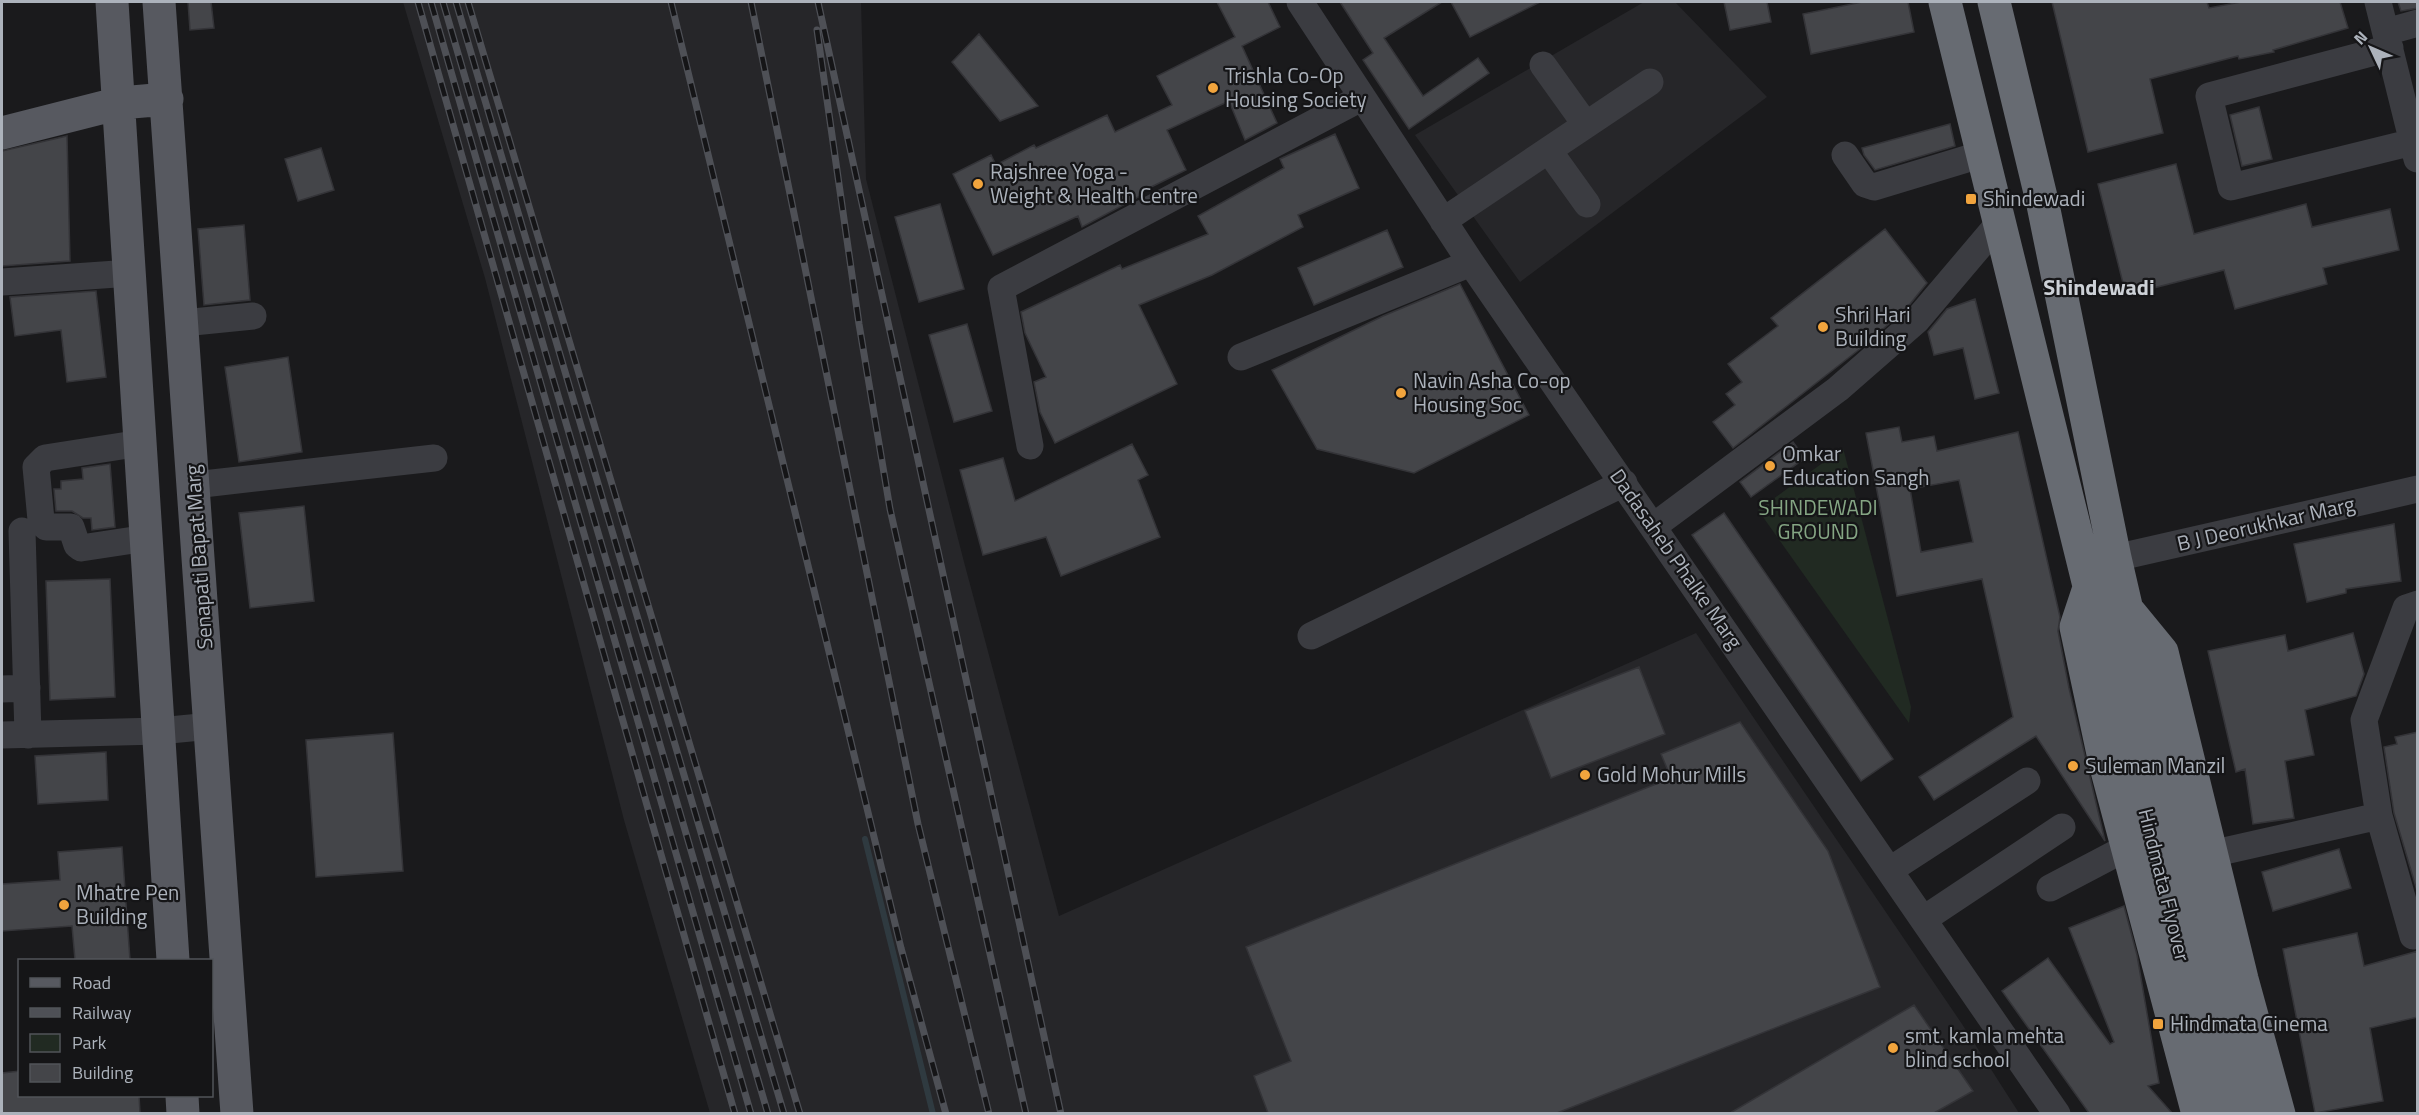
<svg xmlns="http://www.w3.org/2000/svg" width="2419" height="1115" font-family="'Titillium Web',sans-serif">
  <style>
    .built { fill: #262629 }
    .green { fill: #212a22 }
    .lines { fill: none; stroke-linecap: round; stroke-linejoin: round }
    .stream { stroke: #2f3a40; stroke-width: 6 }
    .building { fill: #444549; stroke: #343438; stroke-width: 1.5; fill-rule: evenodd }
    .minor { stroke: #3b3c41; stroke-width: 27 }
    .major { stroke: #575960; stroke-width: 33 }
    .highway { stroke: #676b72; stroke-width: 33 }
    .rail-casing { stroke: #4e5056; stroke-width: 7 }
    .rail { stroke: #151517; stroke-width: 4.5; stroke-dasharray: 14; stroke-linecap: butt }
    .poi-dot { fill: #f1a43d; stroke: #151517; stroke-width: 2 }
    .labels { text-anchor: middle; stroke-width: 4.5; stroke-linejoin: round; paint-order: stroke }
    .poi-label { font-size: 21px; fill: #acb2bb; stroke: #151517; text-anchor: start }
    .park-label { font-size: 21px; fill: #85a684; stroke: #151517 }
    .street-label { font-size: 21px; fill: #acb2bb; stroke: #151517 }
    .neighbourhood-label { font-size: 22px; font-weight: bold; fill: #cdd1d7; stroke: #151517 }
  </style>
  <rect width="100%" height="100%" fill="#1a1a1c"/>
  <path class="built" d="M403,2H861L866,179L964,562L1059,916L1696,633L1962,1024L2019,1113H710L624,820L485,278Z
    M1644,2H1675L1767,97L1520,282L1415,135Z"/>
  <path class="green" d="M1843,448L1911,707L1909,723L1758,510Z"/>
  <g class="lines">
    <path class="stream" d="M865,839L933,1114"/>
  </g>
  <path class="building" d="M188,2H211L214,28L190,30Z
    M1217,2H1268L1280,27L1242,46L1277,123L1245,140L1229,101L1167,130L1186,170L1143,191L1144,194L1082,227L1078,216L993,255L953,174L991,155L996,165L1034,145L1036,148L1107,115L1115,132L1172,105L1157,76L1235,37Z
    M1340,2H1442L1384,38L1423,96L1478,58L1489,73L1409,129L1363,60L1373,53Z
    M1451,2H1540L1470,37Z
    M1724,2H1767L1771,22L1730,30Z
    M1862,2H1908L1914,32L1811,54L1803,14Z
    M2052,2H2207L2209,8L2241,2H2340L2348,28L2273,50L2274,52L2239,59L2238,56L2150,79L2163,133L2088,152Z
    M2398,2H2418V8L2401,11Z
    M979,34L1038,106L1000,121L952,62Z
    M2259,107L2272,159L2242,166L2230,115Z
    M1950,124L1955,146L1875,170L1864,155L1862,148Z
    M1335,134L1359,188L1298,215L1303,227L1212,275L1139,305L1177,384L1055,443L1040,412L1034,382L1046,377L1025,333L1021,312L1120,265L1122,269L1208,234L1198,216L1284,168L1280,159Z
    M67,136L70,261L2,266V151Z
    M321,148L334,190L298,201L285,159Z
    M2176,164L2194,234L2306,204L2312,227L2390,209L2399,250L2323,268L2327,284L2235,309L2224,270L2126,295L2098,184Z
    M940,204L964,289L919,302L895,217Z
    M244,225L250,300L204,305L198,229Z
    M1885,229L1927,283L1906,309L1861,348L1733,448L1713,422L1735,405L1726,394L1742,382L1728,364L1778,326L1771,318Z
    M1387,230L1403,267L1314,305L1298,268Z
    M1460,284L1529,415L1414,473L1317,449L1272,370L1383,316Z
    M96,291L106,377L67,382L61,330L15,336L10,297Z
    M1975,299L1999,393L1975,399L1963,348L1934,355L1928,332L1947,309Z
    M967,324L992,411L954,422L929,335Z
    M288,357L302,452L239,462L225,367Z
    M1899,427L1902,442L1934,436L1937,451L2018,432L2060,617L2058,631L2069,688L2105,841L2036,736L1934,800L1919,777L2013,717L1982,579L1897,596L1866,433ZM1959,480L1973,542L1921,552L1910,489Z
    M1793,442L1805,458L1751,497L1740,482Z
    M1132,444L1148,475L1138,480L1160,537L1061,576L1046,537L983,555L960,470L1003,458L1015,501Z
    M110,464L115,527L92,530L91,518H83L72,511H56L54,489H61V481L83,479L82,468Z
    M304,506L314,601L250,608L239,513Z
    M1724,513L1893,759L1861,781L1692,535Z
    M2394,524L2401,581L2346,589V593L2307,602L2294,544Z
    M110,579L115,697L50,700L46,581Z
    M2353,633L2364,674L2356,696L2305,710L2314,755L2285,761L2294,818L2253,824L2245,769L2236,772L2208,651L2285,635L2288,651Z
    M1639,667L1665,734L1551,778L1525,711Z
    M1740,722L1828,851L1880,987L1557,1113H1268L1254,1076L1291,1061L1246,947L1671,778L1661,754Z
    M2418,732V894L2394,813L2384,747L2397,744L2395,737Z
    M393,733L403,871L316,877L306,740Z
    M106,752L108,800L38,804L35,756Z
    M122,847L130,960H75L72,926L2,931V884L60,880L58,852Z
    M2339,849L2351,888L2273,911L2262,872Z
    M2124,906L2137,955L2159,1083L2148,1086L2172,1113H2089L2002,991L2048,958L2110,1044L2114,1042L2069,928Z
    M2357,933L2364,966L2418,951V1017L2370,1028L2383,1101L2315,1113L2283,949Z
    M1914,1005L1973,1091L1934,1113H1730Z
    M20,1071V1095H139L140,1113H2V1073Z"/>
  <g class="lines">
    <path class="minor" d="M1300,2L1471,263L2057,1114
      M2378,2L2417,159
      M2386,32L2418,23
      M2390,48L2209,96L2231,187L2413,142
      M1543,65L1586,125
      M1549,151L1587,204
      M1845,155L1865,184L1874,187L1983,154
      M1443,221L1650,82
      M2,282L131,273
      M183,323L253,316
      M1241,357L1471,263
      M141,443L45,458L36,467L41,520L46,527H71L77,545L81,548L147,538
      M1030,446L1001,288L1361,98
      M194,485L434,458
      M1654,526L1838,389L1917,320L2000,222
      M22,531L28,735
      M2115,558L2418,489
      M2418,604L2406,608L2364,720L2379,816L2413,936L2418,935
      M1311,636L1624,483
      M2,689L27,688
      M2,735L159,731L211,726
      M2211,854L2379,816
      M1890,870L2027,781
      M2050,888L2128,847
      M1924,919L2062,827"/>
    <path class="major" d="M112,2L173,960
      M159,2L237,1114
      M2,133L120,103L167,99
      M182,1096L183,1114"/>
    <path class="highway" d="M1945,2L2131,756L2224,1114
      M1994,2L2043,205L2115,558L2159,749L2253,1114
      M2090,585L2076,627L2105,763L2198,1114
      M2130,613L2162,652L2242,979L2279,1114"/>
    <g class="rail-casing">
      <path id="rail" d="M418,2L735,1114
        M431,2L751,1114
        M443,2L768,1114
        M456,2L784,1114
        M468,2L800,1114
        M671,2L901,948L946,1114
        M751,2L918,824L989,1114
        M818,2L1061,1114
        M817,30L859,324L890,509L1026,1114"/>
    </g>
    <use href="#rail" class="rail"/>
  </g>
  <g class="poi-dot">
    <circle cx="1213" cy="88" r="6"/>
    <circle cx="978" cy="184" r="6"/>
    <rect x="1965" y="193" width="12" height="12" rx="3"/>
    <circle cx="1823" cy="327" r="6"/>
    <circle cx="1401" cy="393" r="6"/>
    <circle cx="1770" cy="466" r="6"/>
    <circle cx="2073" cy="766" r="6"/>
    <circle cx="1585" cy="775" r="6"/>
    <circle cx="64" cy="905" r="6"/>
    <rect x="2152" y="1018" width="12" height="12" rx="3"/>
    <circle cx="1893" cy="1048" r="6"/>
  </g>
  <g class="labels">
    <g class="poi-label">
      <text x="1225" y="83">Trishla Co-Op<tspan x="1225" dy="24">Housing Society</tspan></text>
      <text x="990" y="179">Rajshree Yoga -<tspan x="990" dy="24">Weight &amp; Health Centre</tspan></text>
      <text x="1983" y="206">Shindewadi</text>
      <text x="1835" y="322">Shri Hari<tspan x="1835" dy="24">Building</tspan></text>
      <text x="1413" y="388">Navin Asha Co-op<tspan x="1413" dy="24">Housing Soc</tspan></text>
      <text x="1782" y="461">Omkar<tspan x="1782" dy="24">Education Sangh</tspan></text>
      <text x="2085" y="773">Suleman Manzil</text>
      <text x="1597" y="782">Gold Mohur Mills</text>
      <text x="76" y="900">Mhatre Pen<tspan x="76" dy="24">Building</tspan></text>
      <text x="2170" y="1031">Hindmata Cinema</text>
      <text x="1905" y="1043">smt. kamla mehta<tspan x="1905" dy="24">blind school</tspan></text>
    </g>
    <g class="park-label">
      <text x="1818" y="515">SHINDEWADI<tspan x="1818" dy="24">GROUND</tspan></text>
    </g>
    <g class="street-label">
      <text transform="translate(2266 524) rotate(-13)" y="7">B J Deorukhkar Marg</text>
      <text transform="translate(199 557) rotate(-94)" y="7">Senapati Bapat Marg</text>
      <text transform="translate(1676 559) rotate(55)" y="7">Dadasaheb Phalke Marg</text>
      <text transform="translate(2164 885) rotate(76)" y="7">Hindmata Flyover</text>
    </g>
    <g class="neighbourhood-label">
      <text x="2099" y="295">Shindewadi</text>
    </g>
  </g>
  <rect width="2419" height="1115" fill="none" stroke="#acb2bb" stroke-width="6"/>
  <rect x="18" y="959" width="195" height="138" fill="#151517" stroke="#515459" stroke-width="1.5"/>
  <rect x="30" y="978" width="30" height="9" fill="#575960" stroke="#515459" stroke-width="1.5"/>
  <text x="72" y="989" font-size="18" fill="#acb2bb">Road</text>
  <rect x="30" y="1008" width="30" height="9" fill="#4e5056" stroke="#515459" stroke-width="1.5"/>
  <text x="72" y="1019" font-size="18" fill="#acb2bb">Railway</text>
  <rect x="30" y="1034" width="30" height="18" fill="#212a22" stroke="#515459" stroke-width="1.5"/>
  <text x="72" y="1049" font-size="18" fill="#acb2bb">Park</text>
  <rect x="30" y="1064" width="30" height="18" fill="#444549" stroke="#515459" stroke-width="1.5"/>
  <text x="72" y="1079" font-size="18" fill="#acb2bb">Building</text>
  <g transform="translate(2371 48) rotate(314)" stroke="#151517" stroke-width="4.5" paint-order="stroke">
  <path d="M0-4.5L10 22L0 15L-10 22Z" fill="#acb2bb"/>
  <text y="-9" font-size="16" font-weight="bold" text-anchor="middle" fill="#acb2bb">N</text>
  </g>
</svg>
